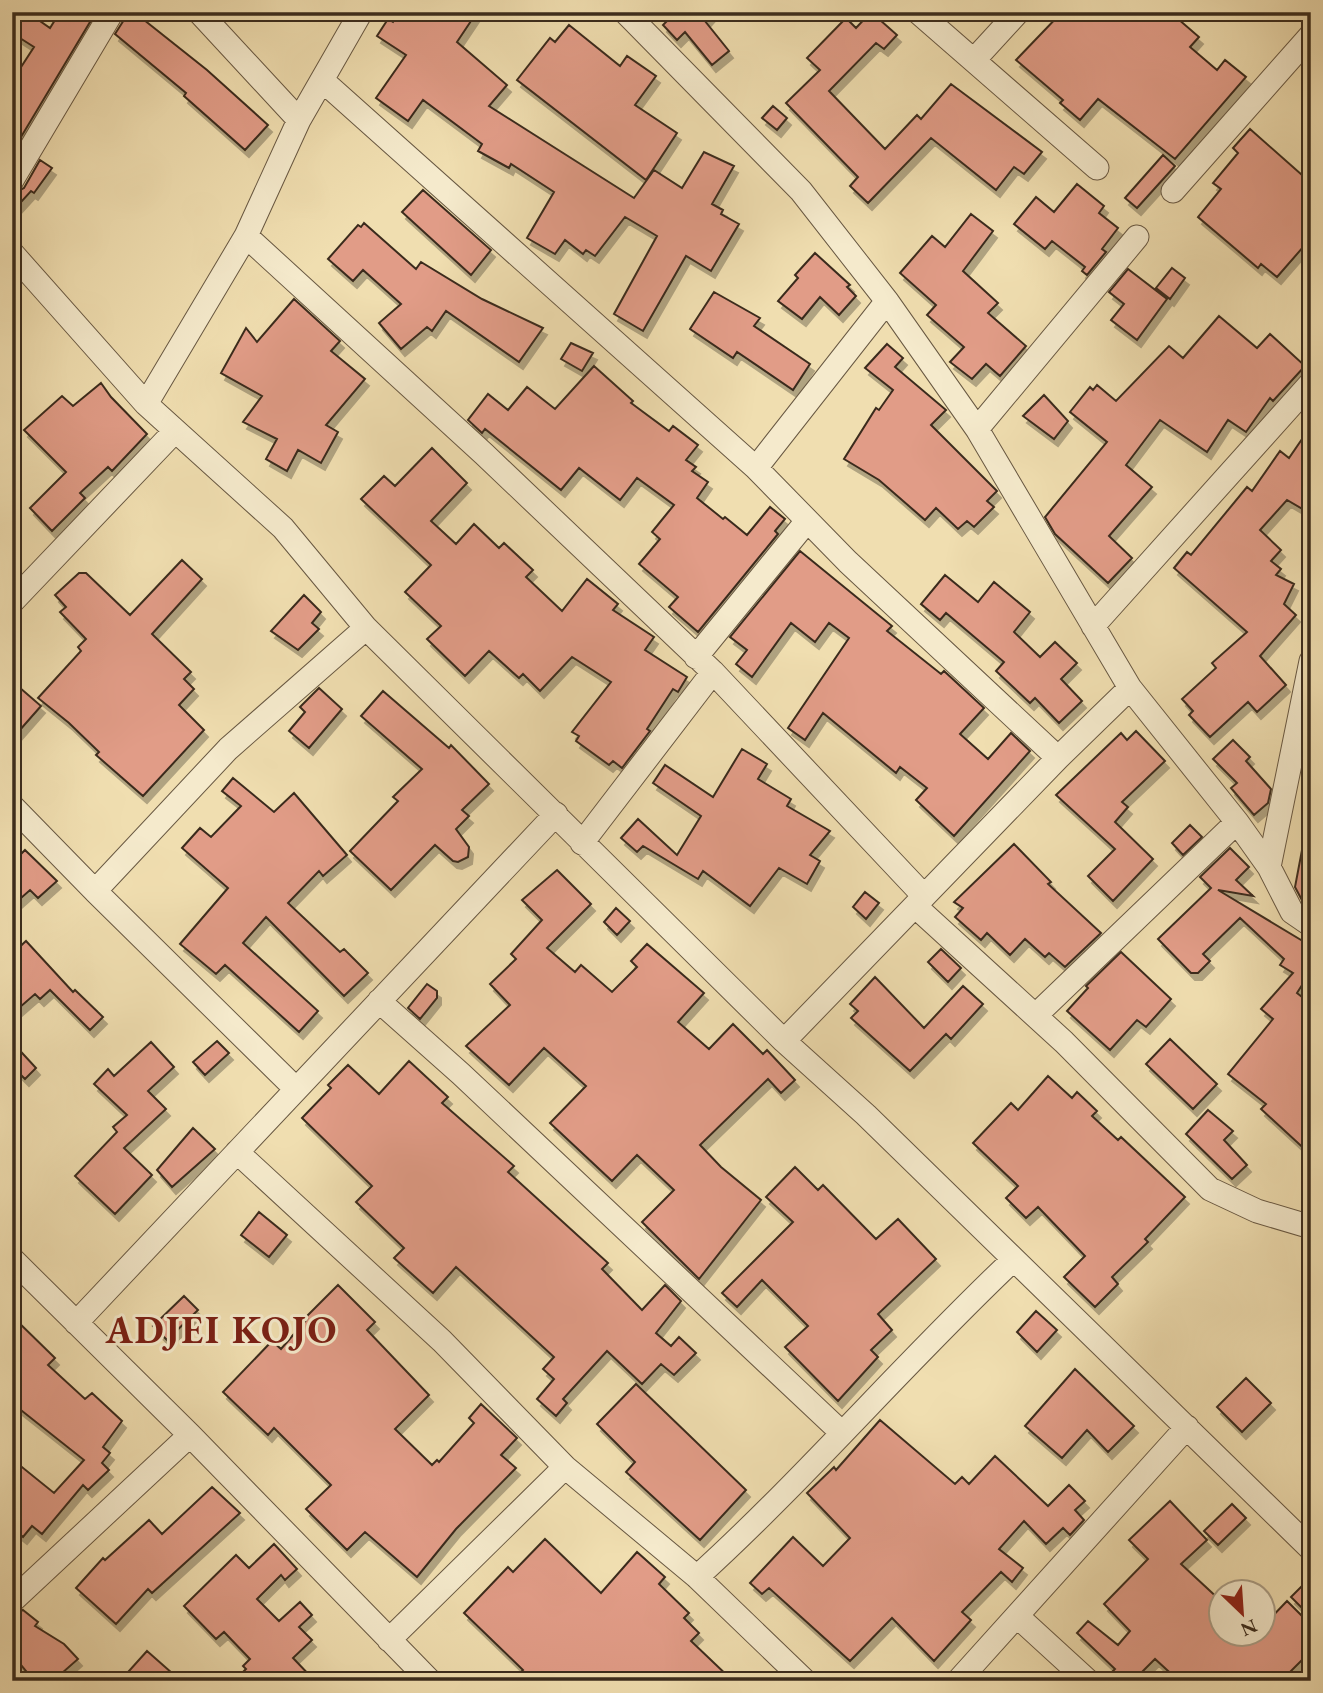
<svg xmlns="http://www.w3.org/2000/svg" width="1323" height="1693" font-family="'EB Garamond',serif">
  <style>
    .building { fill: #e19c87; stroke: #3b2c1d; stroke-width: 2; filter: url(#shadow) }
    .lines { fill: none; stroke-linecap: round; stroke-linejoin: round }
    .minor-casing { stroke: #685842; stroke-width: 25 }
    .minor { stroke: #f5eacc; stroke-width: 23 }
    .labels { text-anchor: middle; stroke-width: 6; stroke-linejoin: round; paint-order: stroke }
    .district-label { font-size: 38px; font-weight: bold; letter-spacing: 2px; fill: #7a1f14; stroke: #f5eacc }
  </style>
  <defs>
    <filter id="shadow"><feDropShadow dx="4" dy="7" stdDeviation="0" flood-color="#0004"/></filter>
  </defs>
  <rect width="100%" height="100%" fill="#f0deb0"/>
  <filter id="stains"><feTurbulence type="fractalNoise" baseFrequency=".00286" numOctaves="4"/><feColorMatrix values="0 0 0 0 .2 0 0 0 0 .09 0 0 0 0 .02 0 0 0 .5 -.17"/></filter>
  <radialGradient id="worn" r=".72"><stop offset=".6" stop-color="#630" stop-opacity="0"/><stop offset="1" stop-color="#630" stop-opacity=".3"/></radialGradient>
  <path class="building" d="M12,12H27L50,28L60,12H96L12,152V81L34,47L12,33Z
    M129,12H134L207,70L268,125L245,150L184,96L186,93L115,34Z
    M400,12H477L457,42L507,85L489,106L634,198L654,170L682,188L704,152L734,166L712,204L723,210L721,214L739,224L711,271L686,256L643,331L614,314L657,236L625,217L595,256L586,250L583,254L565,240L555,254L527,238L554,192L511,164L509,168L478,151L482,144L423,100L408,121L376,98L406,55L377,36L388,19L393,22Z
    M669,12H713L705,21L729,51L712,65L685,32L677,40L663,25L672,16Z
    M871,12L897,35L884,49L876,43L829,91L885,149L917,115L921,119L951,84L1042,152L1024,174L1014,167L996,190L931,138L868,203L850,186L858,177L786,103L820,70L807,58L846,18L856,28Z
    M1062,12H1170L1199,37L1190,47L1217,70L1225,60L1246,77L1175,159L1098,99L1080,120L1060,103L1063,100L1016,60Z
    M569,25L620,66L627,56L656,76L635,105L677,133L646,180L517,80L550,38L555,42Z
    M773,106L787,118L777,130L762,118Z
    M1250,129L1311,183V238L1277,277L1261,264L1258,268L1198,217L1221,189L1213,183L1238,153L1233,148Z
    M1163,155L1175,166L1137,208L1125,198Z
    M40,160L52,168L34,193L31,191L12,212V194L24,188Z
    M1077,184L1104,206L1099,213L1118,228L1102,249L1106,252L1087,275L1082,271L1085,267L1052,241L1045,249L1014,224L1036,197L1054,212Z
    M423,190L491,250L471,275L402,212Z
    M971,214L993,231L963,271L998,303L988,313L1026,346L1000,376L986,364L972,379L950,362L964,347L927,315L936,305L900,273L932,236L945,247Z
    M364,223L416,269L421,262L482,299L543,328L519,362L446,311L432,331L427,327L401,349L379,323L401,304L363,270L353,281L328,259L358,225L361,227Z
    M815,253L850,285L847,287L856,296L839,315L820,297L802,319L778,301L798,278L795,275Z
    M1172,268L1185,278L1170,299L1156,288Z
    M1128,269L1167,299L1137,340L1111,320L1124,304L1109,292Z
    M714,292L760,318L754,326L810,364L793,390L737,352L733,358L690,329Z
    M294,299L340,341L331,351L365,379L326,425L338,432L321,463L298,450L287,471L266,459L277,439L243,422L262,396L221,373L246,328L257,342Z
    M1219,316L1257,348L1270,334L1305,366L1273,401L1270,398L1246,432L1228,420L1207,452L1160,420L1126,465L1152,487L1109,536L1132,558L1108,583L1055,534L1045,517L1107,442L1070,412L1090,387L1093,390L1097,385L1116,401L1169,346L1183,358Z
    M571,343L593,353L582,371L561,359Z
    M887,344L903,358L895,367L946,410L931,425L997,491L987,501L994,507L974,527L967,521L958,529L936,508L925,520L879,480L844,459L876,408L879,410L893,390L865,368Z
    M594,366L633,401L631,403L669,431L673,426L698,445L686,460L696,467L692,471L708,482L697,498L723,519L725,517L747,535L770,507L785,519L775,531L778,534L698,632L669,607L678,597L639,564L660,539L652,532L674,505L637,478L620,500L579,468L561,490L485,429L482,433L468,420L488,394L508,410L527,387L555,409Z
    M101,383L111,397L147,434L112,471L108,467L80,493L85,498L52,531L30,508L66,472L24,430L62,396L73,406Z
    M1044,395L1068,421L1054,439L1023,416Z
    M1311,426V514L1287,500L1260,530L1281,550L1271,561L1281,569L1276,575L1294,584L1284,604L1296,615L1260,656L1286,685L1257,712L1248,702L1210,737L1189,715L1193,711L1182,699L1216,668L1212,663L1247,632L1174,568L1187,552L1191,555L1247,487L1252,491L1280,451L1289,458Z
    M432,448L467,483L431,521L456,544L474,524L499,548L504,543L533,570L526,577L562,611L587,579L618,604L613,610L654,637L645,650L687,677L678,692L673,689L647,729L650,731L622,768L613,761L609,765L576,741L579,736L572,732L611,682L572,657L540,691L523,674L519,678L489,651L465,676L427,639L441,626L405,592L431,565L361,499L384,476L395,486Z
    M800,551L892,626L887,631L941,674L944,671L984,708L960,734L988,759L1011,733L1030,751L954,836L916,800L927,788L900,767L896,773L823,713L805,740L788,728L849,638L829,623L815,642L791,623L752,677L736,664L747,650L730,637Z
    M182,560L202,579L152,634L191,672L184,679L194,689L179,705L204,730L143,796L96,755L99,752L69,723L38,698L81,651L78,647L86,639L60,612L66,607L55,595L79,573H86L130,615Z
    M945,575L978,602L994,582L1030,612L1014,632L1040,657L1055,642L1077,663L1061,679L1082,701L1059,723L1035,698L1030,703L996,671L1004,662L946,613L940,620L921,604Z
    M304,595L321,612L312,623L319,629L298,650L271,631Z
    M12,681L41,706L12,739Z
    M319,688L342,709L309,748L289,731L305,712L300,707Z
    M383,691L449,748L451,745L489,784L462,810L469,816L456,829L469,847L468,857L458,862L453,861L435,845L391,890L350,851L398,801L393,797L422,769L361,716Z
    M1136,731L1165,761L1122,802L1128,807L1115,822L1153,859L1113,901L1088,876L1115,849L1056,795L1121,733L1127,740Z
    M1233,740L1250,757L1246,761L1271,789L1268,803L1254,815L1231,788L1237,783L1213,759Z
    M742,749L767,764L758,779L791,799L787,806L830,831L810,855L820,861L807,884L779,868L750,906L703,871L698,879L643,846L637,852L621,838L638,819L677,855L701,816L653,783L665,765L713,797Z
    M233,778L274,812L294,793L347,855L323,876L319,871L288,903L340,952L344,949L368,973L344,996L266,917L243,943L318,1011L299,1032L225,965L216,974L180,944L228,888L182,848L200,828L211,837L241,806L222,791Z
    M1190,825L1202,837L1183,855L1172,843Z
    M1014,844L1051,882L1048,884L1101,933L1065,967L1049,953L1045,957L1025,939L1010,955L987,933L981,940L955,917L963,908L954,902Z
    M1230,848L1249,867L1236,880L1253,896L1218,890L1311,946V971L1297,993L1311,1004V1155L1261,1109L1266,1104L1228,1074L1273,1019L1261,1009L1293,973L1280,965L1284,959L1240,918L1203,954L1210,961L1198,973H1191L1158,939L1211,888L1200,877Z
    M25,850L57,881L38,898L30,890L12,906V863Z
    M1302,850L1311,851V906L1303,902L1295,887Z
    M557,870L591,904L547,948L575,972L581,965L612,992L637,967L631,961L647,944L704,993L678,1022L709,1049L733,1024L763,1054L767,1050L795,1080L781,1093L768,1079L700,1145L721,1167L761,1200L699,1279L642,1222L674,1190L637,1155L612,1181L550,1123L586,1086L544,1048L509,1085L466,1046L510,1005L490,984L516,959L511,954L542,920L522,900Z
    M865,892L879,903L866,919L853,907Z
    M616,908L630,921L617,935L604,922Z
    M26,941L73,992L75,990L103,1017L90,1030L50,990L40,999L35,994L12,1014V954Z
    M941,949L961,968L948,982L928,962Z
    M1121,952L1171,999L1146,1027L1137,1020L1110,1050L1067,1011L1088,988L1086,986Z
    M875,977L924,1028L963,986L983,1004L951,1039L946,1034L910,1071L851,1018L858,1011L850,1004Z
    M427,984L437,991V998L420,1019L408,1008Z
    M1170,1039L1217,1084L1193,1109L1146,1064Z
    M217,1041L229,1053L205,1075L193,1062Z
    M12,1042L36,1068L25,1079L12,1066Z
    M151,1042L174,1067L148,1091L166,1109L124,1148L152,1175L115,1214L75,1176L117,1132L113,1127L127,1115L94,1084L108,1069L114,1076Z
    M409,1061L448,1097L442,1103L514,1166L508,1172L608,1263L602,1269L642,1310L665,1285L681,1301L656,1333L671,1346L679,1337L696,1353L674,1375L661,1364L642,1384L607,1351L563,1399L567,1403L556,1416L537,1399L554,1379L543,1369L554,1357L456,1267L433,1293L394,1258L404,1248L356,1202L372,1186L302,1118L331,1088L328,1085L348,1065L379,1094Z
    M1048,1076L1072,1098L1077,1092L1097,1111L1092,1116L1118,1140L1121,1137L1185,1197L1145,1239L1148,1242L1112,1277L1118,1284L1095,1307L1064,1277L1085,1256L1038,1207L1026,1218L1006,1198L1018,1186L973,1143L1011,1103L1018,1110Z
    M1208,1110L1233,1131L1224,1140L1247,1165L1232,1179L1186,1134Z
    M193,1128L215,1149L172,1187L157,1170Z
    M795,1167L818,1190L823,1185L876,1239L898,1219L936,1259L878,1314L892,1330L871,1350L878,1357L838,1401L785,1347L808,1326L762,1280L737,1307L722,1293L793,1222L766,1197Z
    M259,1212L287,1235L269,1257L241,1235Z
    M338,1285L375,1322L367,1330L429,1395L395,1429L432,1465L437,1460L439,1462L474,1423L469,1418L481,1404L517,1438L501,1455L516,1468L456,1529L417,1577L365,1532L347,1550L306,1509L331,1485L274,1428L268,1435L223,1392L272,1341L281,1349L307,1319L305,1318Z
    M184,1296L198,1310L167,1340L153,1326Z
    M1036,1311L1057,1330L1037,1352L1017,1332Z
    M12,1316L55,1358L48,1365L85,1399L92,1393L122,1421L103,1447L110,1453L102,1463L109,1470L88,1490L83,1485L42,1534L32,1526L23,1537L12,1528V1459L54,1493L84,1460L12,1403Z
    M1075,1369L1134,1426L1108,1452L1087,1430L1062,1458L1025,1426Z
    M1246,1378L1271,1403L1242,1432L1217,1407Z
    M636,1384L746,1490L700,1540L626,1472L635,1462L597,1424Z
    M880,1420L955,1484L962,1477L969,1484L995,1456L1048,1506L1069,1485L1085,1501L1075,1510L1084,1520L1070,1535L1063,1528L1046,1544L1024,1521L999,1549L1023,1568L1012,1582L1001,1572L962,1612L971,1620L934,1661L892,1618L850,1661L769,1588L762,1594L750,1583L793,1537L823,1566L850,1538L807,1493L834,1467L836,1470Z
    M212,1487L240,1513L152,1593L148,1589L116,1624L76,1588L103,1558L105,1560L149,1520L162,1534Z
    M1170,1501L1207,1540L1181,1564L1222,1602V1634H1264V1625L1287,1601L1311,1625V1651L1281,1681H1179L1155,1659L1133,1681H1103L1115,1669L1077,1633L1088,1621L1118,1645L1130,1631L1104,1604L1148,1559L1129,1540Z
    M1232,1504L1246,1518L1218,1545L1204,1531Z
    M545,1539L601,1593L637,1552L665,1577L659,1584L689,1613L684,1618L699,1633L691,1641L733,1681H512L523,1670L464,1613L508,1567L513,1572Z
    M274,1544L297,1569L285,1580L281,1575L257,1599L279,1621L300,1602L312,1615L299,1627L312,1640L293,1658L315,1681H234L246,1669L243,1666L250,1659L224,1632L216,1639L184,1606L236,1555L249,1568Z
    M1311,1577V1600L1302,1608L1291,1597Z
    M23,1610L38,1622L35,1626L64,1644L78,1659L53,1681H34L12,1654V1615Z
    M147,1651L181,1681H120Z"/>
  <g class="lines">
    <g class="minor-casing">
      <path id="minor" d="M199,12L299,120
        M625,12L801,191L887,301L977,429L1130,688L1237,822L1269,867L1292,912L1311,925
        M918,12L1097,168
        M974,60L1018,12
        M323,81L756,468L848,562L1058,758
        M12,180L112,12
        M1173,191L1311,35
        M246,236L484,454L713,672L924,896
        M12,253L146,404L283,528L366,628L784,1041L866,1115L1311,1549
        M146,404L246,236L299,120L361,12
        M977,429L1137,237
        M756,468L887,301
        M12,602L175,431
        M1093,626L1311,383
        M696,657L807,521
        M12,806L95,891
        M582,843L713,672
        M1269,867L1311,661
        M915,906L1064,1042L1210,1189L1257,1211L1311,1227
        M379,1001L461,1074L841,1432
        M1036,1015L1237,822
        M784,1041L1058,758L1130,688
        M296,1089L95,891L228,749L366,628
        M237,1152L442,1341L565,1467L697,1577L805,1681
        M12,1259L190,1435L430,1681
        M76,1323L556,814
        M697,1577C807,1477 904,1363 1013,1260
        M12,1601L190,1435
        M1017,1616L1088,1681
        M389,1640L565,1467
        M958,1681L1187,1427"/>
    </g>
    <use href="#minor" class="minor"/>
  </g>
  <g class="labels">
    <g class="district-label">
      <text x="222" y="1343">ADJEI KOJO</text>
    </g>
  </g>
  <rect width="1323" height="1693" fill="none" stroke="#f0deb0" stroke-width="42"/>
  <rect x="14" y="14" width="1295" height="1665" fill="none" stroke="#3b2c1d" stroke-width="3.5"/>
  <rect x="21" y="21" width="1281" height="1651" fill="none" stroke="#3b2c1d" stroke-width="2"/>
  <g transform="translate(1242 1613) rotate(155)"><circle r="33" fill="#f5eacc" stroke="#ab9e86" stroke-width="2"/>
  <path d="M0-5L12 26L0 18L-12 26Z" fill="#8f2418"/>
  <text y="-10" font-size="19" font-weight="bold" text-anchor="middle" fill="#3b2c1d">N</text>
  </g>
  <rect width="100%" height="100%" filter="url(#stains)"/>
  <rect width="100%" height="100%" fill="url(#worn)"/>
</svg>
